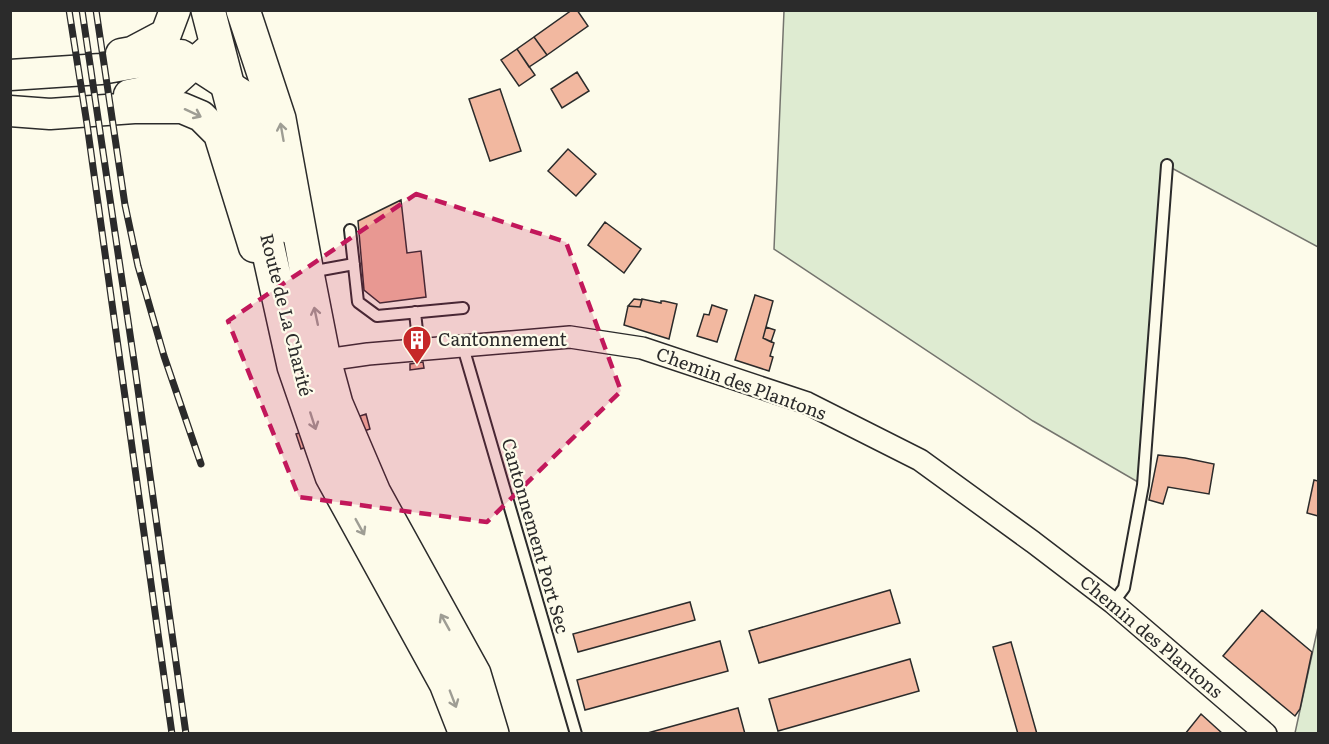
<svg xmlns="http://www.w3.org/2000/svg" width="1329" height="744" font-family="Literata,serif">
  <style>
    .green { fill: #deebd1; stroke: #74746e; stroke-width: 1.5 }
    .building { fill: #f2b8a0; stroke: #2b2b2b; stroke-width: 1.5 }
    .lines { fill: none; stroke-linecap: round; stroke-linejoin: round }
    .service-casing { stroke: #2b2b2b; stroke-width: 14 }
    .minor-casing { stroke: #2b2b2b; stroke-width: 24 }
    .secondary-casing { stroke: #2b2b2b; stroke-width: 33 }
    .primary-casing { stroke: #2b2b2b; stroke-width: 36 }
    .service { stroke: #fdfbea; stroke-width: 10 }
    .minor { stroke: #fdfbea; stroke-width: 21 }
    .secondary { stroke: #fdfbea; stroke-width: 30 }
    .primary { stroke: #fdfbea; stroke-width: 33 }
    .rail-casing { stroke: #2b2b2b; stroke-width: 7 }
    .rail { stroke: #fdfbea; stroke-width: 4.5; stroke-dasharray: 14; stroke-linecap: butt }
    .oneway { stroke: #9e9d94 }
    .marked { fill: #c2185b; fill-opacity: 0.2; stroke: #c2185b; stroke-width: 4.5; stroke-dasharray: 12 8; stroke-linejoin: round }
    .labels { text-anchor: middle; stroke-width: 4.5; stroke-linejoin: round; paint-order: stroke }
    .street-label { font-size: 18px; fill: #2b2b2b; stroke: #fdfbea }
    .poi-label { font-size: 18px; fill: #2b2b2b; stroke: #fdfbea; text-anchor: start }
  </style>
  <rect width="100%" height="100%" fill="#fdfbea"/>
  <path class="green" d="M784,11H1318V247L1168,166L1143,485L1033,421L774,249Z
    M1318,627V733H1295Z"/>
  <path class="building" d="M572,10H577L588,26L547,55L534,37Z
    M534,37L547,55L529,67L517,49Z
    M517,49L535,75L519,86L501,60Z
    M577,72L589,91L562,108L551,89Z
    M500,89L521,151L490,161L469,99Z
    M568,149L596,174L576,196L548,171Z
    M401,200L407,253L421,251L426,297L380,303L364,290L358,221Z
    M605,222L641,249L624,273L588,245Z
    M755,295L773,301L763,338L774,343L770,356L773,357L769,371L735,360Z
    M634,299L642,300L640,307L628,306Z
    M642,299L661,303V301H664L677,304L669,339L624,325L628,306L640,307Z
    M712,305L727,310L717,342L697,336L704,314L709,315Z
    M766,327L775,330L771,342L763,338Z
    M423,362L424,368L410,370V364Z
    M366,414L370,429L364,431L360,416Z
    M302,432L306,447L301,449L296,434Z
    M1158,455L1185,458L1214,464L1209,494L1168,487L1163,504L1149,500Z
    M1314,480L1318,481V516L1307,513Z
    M890,590L900,623L759,663L749,631Z
    M690,602L695,620L578,652L573,634Z
    M1262,610L1312,652L1300,709L1295,716L1223,656Z
    M720,641L728,671L585,710L577,680Z
    M1011,642L1037,734H1018L993,647Z
    M910,659L919,691L778,731L769,699Z
    M738,708L745,734H644Z
    M1201,714L1223,734H1185Z"/>
  <g class="lines">
    <g class="service-casing">
      <path id="service" d="M350,230L358,302L377,316L463,308
        M310,272L354,264
        M415,312L419,350
        M463,347L576,734
        M1113,603L1124,588L1143,485L1167,165"/>
    </g>
    <g class="minor-casing">
      <path id="minor" d="M312,362L368,354L570,337L642,348L807,403L920,460L1033,542L1113,603L1266,734"/>
    </g>
    <g class="secondary-casing">
      <path id="secondary" d="M121,54L132,52L166,34L175,10
        M10,75L101,69L181,55L241,94L289,228
        M129,95L168,87L208,51
        M10,111L50,114L134,108H182L201,116L219,134L254,247"/>
    </g>
    <g class="primary-casing">
      <path id="primary" d="M208,10L257,199L294,366L332,476L446,683L466,734
        M243,10L279,119L307,273L324,360L336,404L374,493L474,674L492,734"/>
    </g>
    <use href="#service" class="service"/>
    <use href="#minor" class="minor"/>
    <use href="#secondary" class="secondary"/>
    <use href="#primary" class="primary"/>
    <g class="rail-casing">
      <path id="rail" d="M69,10L87,124L172,734
        M82,10L134,361L186,734
        M96,10L125,205L138,266L164,356L201,464"/>
    </g>
    <use href="#rail" class="rail"/>
  </g>
  <defs><path id="oneway-shaft" d="M-6 0H5M1.5-3L5.5 0L1.5 3" fill="none" stroke-width="1.6" stroke-linecap="round" stroke-linejoin="round" transform="scale(1.5)"/></defs>
  <g class="oneway">
    <use href="#oneway-shaft" transform="translate(193 113) rotate(25)"/>
    <use href="#oneway-shaft" transform="translate(282 132) rotate(-100)"/>
    <use href="#oneway-shaft" transform="translate(316 316) rotate(-102)"/>
    <use href="#oneway-shaft" transform="translate(313 421) rotate(72)"/>
    <use href="#oneway-shaft" transform="translate(360 527) rotate(61)"/>
    <use href="#oneway-shaft" transform="translate(445 622) rotate(-119)"/>
    <use href="#oneway-shaft" transform="translate(453 699) rotate(69)"/>
  </g>
  <path class="marked" d="M416,194L566,242L621,391L487,522L299,497L228,321Z"/>
  <defs>
    <g id="building-pin" transform="scale(1.5)"><path d="M0 17L-7.5 6A9.5 9.5 0 1 1 7.5 6Z" fill="#c62828" stroke="#fdfbea"/><path d="M-4-6H4V6H1V3H-1V6H-4ZM-2.5-4.3h1.7v1.8h-1.7ZM.8-4.3h1.7v1.8H.8ZM-2.5-1h1.7V.8h-1.7ZM.8-1h1.7V.8H.8Z" fill="#fff"/></g>
  </defs>
  <g fill-rule="evenodd">
    <use href="#building-pin" x="417" y="340"/>
  </g>
  <g class="labels">
    <g class="street-label">
      <text transform="translate(286 315) rotate(76)" y="6">Route de La Charité</text>
      <text transform="translate(741 384) rotate(20)" y="6">Chemin des Plantons</text>
      <text transform="translate(535 536) rotate(74)" y="6">Cantonnement Port Sec</text>
      <text transform="translate(1151 637) rotate(40)" y="6">Chemin des Plantons</text>
    </g>
    <g class="poi-label">
      <text x="438" y="346">Cantonnement</text>
    </g>
  </g>
  <rect width="1329" height="744" fill="none" stroke="#2b2b2b" stroke-width="24"/>
</svg>
